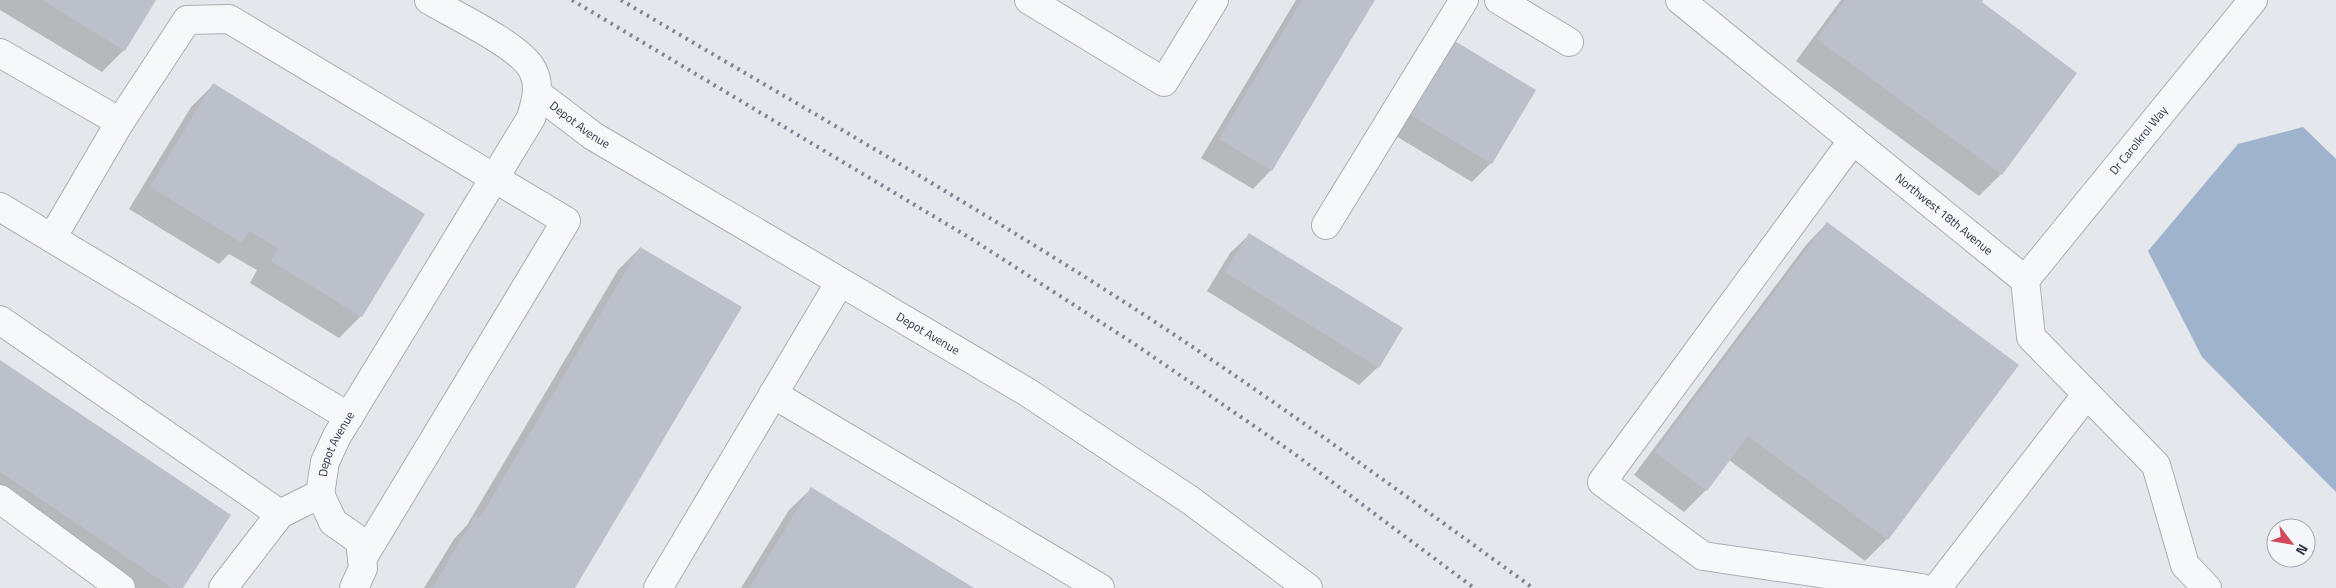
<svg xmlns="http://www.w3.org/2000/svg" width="2336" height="588" font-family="'Titillium Web',sans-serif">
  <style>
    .water { fill: #9fb4cc }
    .shadow { fill: #0003 }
    .building { fill: #bbc0ca }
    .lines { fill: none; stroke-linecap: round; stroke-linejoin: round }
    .minor-casing { stroke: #a9aeb7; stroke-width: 30 }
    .minor { stroke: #f7f8fa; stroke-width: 28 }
    .rail { stroke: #7d8696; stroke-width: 4; stroke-dasharray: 2.5 5; stroke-linecap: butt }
    .labels { text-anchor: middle; stroke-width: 4; stroke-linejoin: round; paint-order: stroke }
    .street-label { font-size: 12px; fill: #2b3445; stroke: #f4f6f9 }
  </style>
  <rect width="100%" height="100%" fill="#e4e7ec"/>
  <path class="water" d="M2303,127L2336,159V492L2202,357L2148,251L2238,144Z"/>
  <path class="shadow" d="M0,0H154L124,50L102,72L0,10Z
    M1296,0H1373L1271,170L1253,189L1201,158Z
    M1841,0H1981L1980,2L2076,73L2001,174L1979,196L1796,61Z
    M1435,60L1491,163L1472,182L1391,133Z
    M213,85L361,316L339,338L250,283L257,270L229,254L219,264L129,209L191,107Z
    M1827,223L2017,365L1887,539L1865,561L1729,460L1706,490L1684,512L1634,475L1806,245Z
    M1249,235L1378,367L1359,385L1207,291L1230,253Z
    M640,248L574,588H424L454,539L467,525L618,270Z
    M0,361L181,588H118L0,508Z
    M811,489L972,588H741L789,510Z"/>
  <path class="building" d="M42,0H156L125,51Z
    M1302,0H1375L1272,171L1219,139Z
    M1845,0H1983L1982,2L2077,73L2002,175L1817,39Z
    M1453,40L1536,90L1492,164L1409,114Z
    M213,83L425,214L362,317L271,261L278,248L249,231L242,243L150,187Z
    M1827,222L2019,365L1888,540L1748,436L1707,491L1655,452Z
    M1249,233L1403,328L1379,368L1225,272Z
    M640,247L742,307L575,588H432L476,515L480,518Z
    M0,360L231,515L183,588H172L0,472Z
    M811,487L974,588H749Z"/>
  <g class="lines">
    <g class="minor-casing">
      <g id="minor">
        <path d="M1029,0L1164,82L1214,0"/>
        <path d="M1499,0L1569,42"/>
        <path id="s1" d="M1680,0L2025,280L2031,337L2156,465L2185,565L2207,588"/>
        <path d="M0,53L120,122L187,20L229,19L566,221L362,559"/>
        <path id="s2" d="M538,94L593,136L1027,392L1190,500L1308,588"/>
        <path d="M1853,140L1602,482L1703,556L1922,588"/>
        <path d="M0,207L349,417"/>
        <path d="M1326,225L1464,0"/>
        <path d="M52,238L120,122"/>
        <path id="s3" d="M2025,280L2253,0"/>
        <path d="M0,320L280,514"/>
        <path d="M773,394L1100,588"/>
        <path d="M0,499L121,588"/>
        <path d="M223,588L280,514L320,494"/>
        <path id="s4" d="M354,588L363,568L360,541L333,522L320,494L325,462L337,436L531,118C536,101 541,85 532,69C519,45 454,15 429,0"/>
        <path d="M658,588L840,282"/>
        <path d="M1937,588L2087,394"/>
      </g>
    </g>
    <use href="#minor" class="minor"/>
    <path class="rail" d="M572,0L970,238L1133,343L1292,452L1474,588
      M621,0C798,105 977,206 1149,318C1280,404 1406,496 1533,588"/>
  </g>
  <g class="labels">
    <g class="street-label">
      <text dy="4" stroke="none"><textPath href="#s2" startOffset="52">Depot Avenue</textPath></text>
      <text dy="4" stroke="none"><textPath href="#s3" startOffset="180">Dr Carolkrol Way</textPath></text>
      <text dy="4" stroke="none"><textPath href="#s1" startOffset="340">Northwest 18th Avenue</textPath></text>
      <text dy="4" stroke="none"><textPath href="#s2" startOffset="458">Depot Avenue</textPath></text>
      <text dy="4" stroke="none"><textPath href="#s4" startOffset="166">Depot Avenue</textPath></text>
    </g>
  </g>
  <g transform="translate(2291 543) rotate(121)"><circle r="24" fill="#f4f6f9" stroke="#a4a8b1"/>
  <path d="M0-4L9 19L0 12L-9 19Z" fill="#d1495b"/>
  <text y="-8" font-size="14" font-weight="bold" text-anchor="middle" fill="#2b3445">N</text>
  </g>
</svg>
